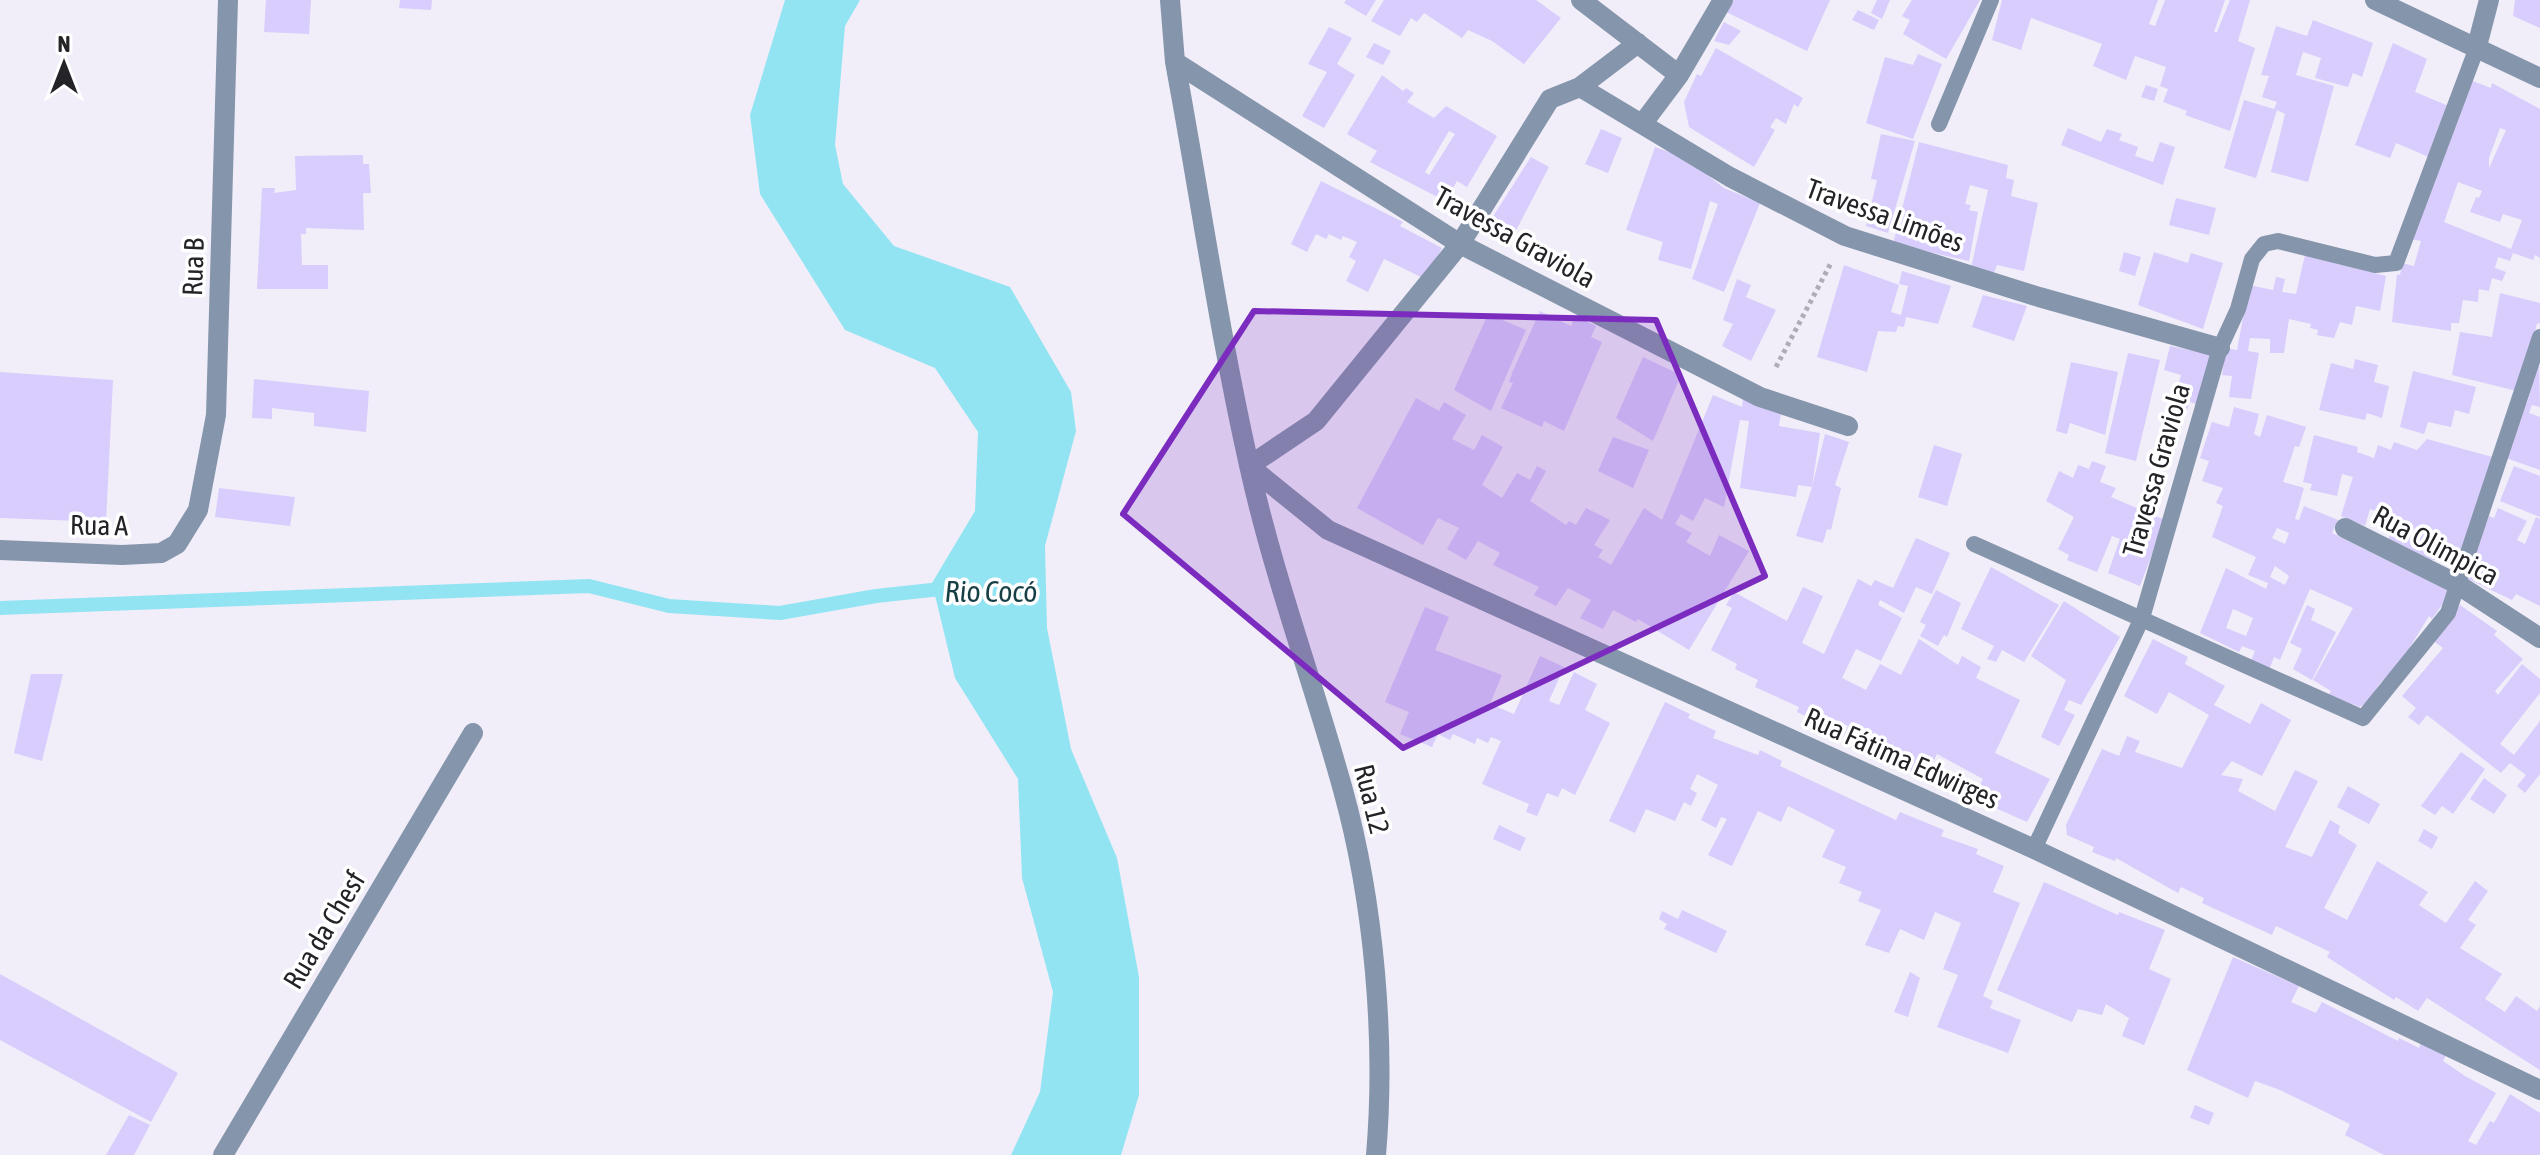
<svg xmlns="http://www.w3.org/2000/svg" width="2540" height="1155" font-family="'Asap Condensed',sans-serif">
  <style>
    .water { fill: #93e4f3 }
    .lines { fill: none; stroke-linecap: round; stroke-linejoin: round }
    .stream { stroke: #93e4f3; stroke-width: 14 }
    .building { fill: #d8cdfc; fill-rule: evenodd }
    .path { stroke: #afacb5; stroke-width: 5; stroke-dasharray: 4 4; stroke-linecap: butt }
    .service { stroke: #8595ab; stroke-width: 16 }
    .minor { stroke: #8595ab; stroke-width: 20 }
    .marked { fill: #7b2cbf; fill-opacity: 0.2; stroke: #7b2cbf; stroke-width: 6; stroke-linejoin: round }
    .labels { text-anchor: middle; stroke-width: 7; stroke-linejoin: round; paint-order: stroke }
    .street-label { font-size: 28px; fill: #242327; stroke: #fff }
    .water-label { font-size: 30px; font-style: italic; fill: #183f46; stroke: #fff }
  </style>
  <rect width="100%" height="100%" fill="#f1eef9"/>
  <path class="water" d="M785,0H860L845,26L835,145L843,184L894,246L1010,287L1071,392L1076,431L1045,546L1047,628L1071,749L1117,858L1139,977V1095L1121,1155H1011L1040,1092L1053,992L1022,878L1018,779L955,678L932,583L975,511L978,432L935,368L845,330L760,194L750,115Z"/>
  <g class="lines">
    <path class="stream" d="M0,608L589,586L669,606L780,613L876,596L950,588"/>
  </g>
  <path class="building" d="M266,0H311L309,34L264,32Z
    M400,0H432L431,10L399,8Z
    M1346,0H1376L1366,16L1344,3Z
    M1384,0H1536L1561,18L1524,64L1492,41L1468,30L1462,38L1424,13L1417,22L1411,18L1400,36L1371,21Z
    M1732,0H1830L1807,51L1726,12Z
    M1877,0H1890L1882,19L1871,13Z
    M1912,0H1980L1946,59L1903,34L1910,20L1902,16Z
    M2002,0H2158L2149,24L2155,26L2165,0H2225L2214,32H2217L2230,0H2250L2238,41L2255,48L2230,131L2185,115L2187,111L2163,102L2168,89L2160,86L2166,67L2135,56L2126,80L2093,66L2102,44L2031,18L2021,50L1992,40Z
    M2515,0H2540V28L2513,16Z
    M1858,10L1879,20L1874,30L1852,20Z
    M2313,20L2373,43L2362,77L2353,73L2348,87L2315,78L2321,58L2303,52L2296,75L2334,86L2308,182L2271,172L2285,114L2277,110L2256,178L2224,168L2244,100L2274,109L2277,102L2262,97L2269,76L2261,75L2276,26L2307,36Z
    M1724,22L1741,31L1729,45L1714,41Z
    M1329,27L1352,38L1337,64L1355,75L1324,128L1302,116L1327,72L1308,64Z
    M1374,43L1391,51L1383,65L1366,57Z
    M2393,43L2427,59L2415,92L2451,107L2431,158L2396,143L2390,158L2355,145Z
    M1716,48L1803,98L1798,107L1794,104L1786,124L1776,118L1770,127L1775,130L1754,167L1689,127L1684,102L1697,74L1701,76Z
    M1918,54L1942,64L1913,139L1866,123L1885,57L1913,65Z
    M1382,75L1403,91L1406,88L1414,93L1407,102L1434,118L1446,106L1497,136L1467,187L1457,181L1445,201L1370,162L1377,151L1347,134ZM1449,131L1455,134L1429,175L1425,172Z
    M2470,80L2491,88L2492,83L2540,109V258L2535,255L2533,260L2513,253L2510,261L2498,257L2495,268L2506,272L2502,281L2492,278L2489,291L2479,289L2478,302L2463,300L2459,323H2451V331L2392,322L2397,274L2400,275L2402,263L2414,266L2421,241L2410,239ZM2500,128L2506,130L2489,168V158ZM2458,182L2482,191L2479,198L2476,197L2470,212L2500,222L2503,214L2522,220L2511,249L2444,222Z
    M2146,85L2158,89L2154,101L2141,97Z
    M2068,128L2101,142L2107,129L2122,134L2119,140L2138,147L2135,156L2153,162L2160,142L2175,147L2163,185L2061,145Z
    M1601,129L1622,138L1608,173L1585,164Z
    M1881,134L1915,141L1888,233L1866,226L1877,180L1871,179Z
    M1919,142L2008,165L2006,178L2014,180L2011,196L2038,203L2024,271L1997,265L1994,273L1971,268L1988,190L1970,185L1965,204L1971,205L1969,210L1978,212L1969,261L1893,244Z
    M1655,147L1686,158L1724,188L1760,203L1724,292L1692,279L1718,204L1710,201L1691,269L1658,260L1663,242L1626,230Z
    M363,155V164H369L371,193H363L364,230L306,228V234H301L302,265H328V289H257L262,188H275L274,193L296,190L295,156Z
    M1531,157L1549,167L1510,242L1485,229Z
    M1321,181L1403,222L1400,226L1442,248L1425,279L1384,259L1368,292L1346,281L1356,261L1349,257L1357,242L1343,236L1341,240L1329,234L1326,239L1316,234L1307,252L1291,244Z
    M2176,198L2216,208L2209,235L2169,225Z
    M2124,252L2141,257L2135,276L2119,271Z
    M2154,252L2188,263L2191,253L2223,263L2203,329L2138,305Z
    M2305,255L2386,276L2380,311L2356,306L2352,325L2340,322L2334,338L2317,335L2318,330L2310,328L2311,324L2289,319L2284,353H2270V339L2250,338L2248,351L2259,353L2251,399L2229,397L2232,376L2222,375L2226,348L2237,350L2249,285L2273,290L2276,277L2285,279L2282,292L2296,294Z
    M1844,265L1899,285L1891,312L1901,315L1908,286L1899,284L1902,271L1951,286L1938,324L1906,317L1904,327L1898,326L1896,332L1878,331L1867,372L1817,357Z
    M1737,279L1751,285L1746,297L1776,310L1751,361L1722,346L1733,324L1723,320Z
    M2500,293L2540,303V324L2537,323L2521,392L2452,375L2460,332L2492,337Z
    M1983,295L2027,306L2014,341L1972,327Z
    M1540,311L1571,326L1575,316L1596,326L1591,337L1602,342L1564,431L1544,421L1542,427L1501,408L1513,383L1509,382L1512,373Z
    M1488,314L1526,330L1491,411L1454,390Z
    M2170,346L2211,354L2199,405L2190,402L2187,410L2174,405L2181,375L2164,370Z
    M2128,353L2160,360L2136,461L2105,453Z
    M1643,357L1681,375L1653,441L1616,418Z
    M2539,358L2540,407L2532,405L2529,413L2540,417V470L2506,458L2523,402L2527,403Z
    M2355,359L2378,365L2374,382L2389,386L2382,418L2367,413L2365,420L2319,410L2331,363L2353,369Z
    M2071,362L2118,372L2105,435L2070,423L2067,434L2056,431Z
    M2413,371L2476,387L2469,414L2455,410L2451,427L2428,422L2424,434L2400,427Z
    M0,372L113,380L106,522L0,518Z
    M254,379L369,391L366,432L314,426V413L272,408V419L252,418Z
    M1713,395L1742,407L1743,399L1781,413L1779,426L1820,433L1812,487L1825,434L1849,442L1835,485L1841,488L1831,530L1827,529L1823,543L1796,536L1812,487L1798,485L1796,497L1740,488L1749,421L1740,420L1724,507L1705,498L1693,521L1681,514L1675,524L1692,533L1686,542L1710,556L1719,535L1749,551L1689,650L1638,619L1636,622L1613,610L1603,629L1580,618L1591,600L1568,588L1556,606L1534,595L1539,587L1493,565L1500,553L1478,541L1466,560L1447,549L1459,528L1438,518L1423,545L1357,508L1416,398L1439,411L1444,402L1466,415L1452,439L1474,450L1482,435L1503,447L1482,485L1502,498L1517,473L1530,480L1537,466L1546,471L1530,501L1566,525L1569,521L1576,525L1586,508L1610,520L1594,545L1603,550L1598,557L1611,565L1644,508L1662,520Z
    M2234,407L2259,414L2254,434L2260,437L2267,415L2306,427L2299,447L2295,446L2283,482L2304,488L2295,519L2299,520L2304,506L2338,520L2332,533L2451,592L2432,619L2429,616L2401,662L2380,683L2367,703L2359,707L2353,704L2350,709L2328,696L2331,691L2313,680L2353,608L2310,589L2280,660L2274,657L2269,670L2251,661L2255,651L2242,646L2239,652L2200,633L2226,568L2266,589L2268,583L2248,575L2256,557L2212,537L2223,506L2216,503L2223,488L2202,481L2209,461L2200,458L2212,422L2229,427ZM2277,528L2289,533L2285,544L2272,538ZM2275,566L2289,576L2285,585L2270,577ZM2233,609L2253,618L2246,636L2226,628Z
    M2314,435L2358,447L2357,452L2374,458L2378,445L2391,450L2394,442L2417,450L2427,439L2496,458L2457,560H2432L2388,541L2395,518L2370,509L2365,526L2341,516L2353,477L2342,474L2337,496L2310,490L2312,484L2303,482Z
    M1613,437L1649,450L1633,488L1598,471Z
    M1934,445L1962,454L1947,506L1918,497Z
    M2092,461L2106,466L2100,482L2116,488L2111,497L2165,520L2140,586L2108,573L2120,539L2112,536L2097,572L2067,560L2069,555L2058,549L2074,517L2046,501L2059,471L2073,478L2078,465L2089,469Z
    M2514,466L2540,476V517L2500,501Z
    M219,488L295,497L290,526L215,517Z
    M2498,508L2527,521L2517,540L2525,544L2536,517L2540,519V606L2516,594L2512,600L2464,577L2489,516L2494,518Z
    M1916,538L1950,553L1932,594L1916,587L1904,613L1880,600L1878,605L1902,618L1881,661L1856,649L1842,678L1866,690L1880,664L1901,675L1919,639L1958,665L1962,656L1981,667L1976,678L2020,700L1995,753L2050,779L2027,822L1973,798L1983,779L1937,754L1925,779L1906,769L1904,771L1884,762L1887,756L1843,737L1848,726L1825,715L1820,723L1797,712L1799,707L1755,687L1758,680L1735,669L1737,664L1711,650L1732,608L1726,605L1734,592L1787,621L1803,587L1823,596L1802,643L1824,654L1858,579L1871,586L1875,580L1893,588Z
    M1991,567L2059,605L2024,662L2002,650L1996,662L1987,659L1994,646L1961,629Z
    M1936,590L1961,603L1947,637L1944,635L1938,646L1920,636L1926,625L1920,622Z
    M2064,601L2120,637L2081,705L2069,700L2064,710L2075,715L2059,746L2041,737L2066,680L2031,656Z
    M2307,605L2315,609L2311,620L2336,632L2312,680L2293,669L2302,649L2290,643Z
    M2460,605L2497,631L2494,635L2523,659L2495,691L2498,695L2522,664L2540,679V693L2500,744L2514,755L2540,721V774L2525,793L2517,786L2526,775L2510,763L2501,773L2427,715L2419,725L2408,717L2416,708L2402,696L2443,648L2432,640Z
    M1425,607L1449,617L1435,650L1502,675L1490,704L1514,714L1540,656L1564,667L1549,701L1559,705L1574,672L1597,684L1585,710L1610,723L1575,795L1562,788L1558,797L1547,793L1537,816L1526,812L1529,804L1482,784L1501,741L1491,737L1488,743L1477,738L1475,744L1453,734L1450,740L1438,734L1432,747L1400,734L1409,712L1385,702Z
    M2153,639L2188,657L2185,664L2225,686L2214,705L2250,724L2261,703L2291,720L2262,776L2232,761L2221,775L2243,779L2238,791L2275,811L2295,770L2318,781L2285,847L2312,857L2330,820L2340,826L2338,833L2357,845L2324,908L2347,920L2377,861L2428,892L2419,905L2446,923L2475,881L2488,891L2468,920L2476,925L2460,948L2502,974L2485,999L2505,1012L2516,996L2537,1011L2540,1006V1070L2427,998L2418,1011L2396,997L2394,1000L2327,957L2330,952L2276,926L2272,935L2202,903L2204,898L2181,887L2178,893L2116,858L2115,861L2092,852L2094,847L2067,835L2066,825L2102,749L2119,756L2127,736L2140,741L2135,752L2182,768L2209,715L2169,692L2157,714L2124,696Z
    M31,674H63L42,761L14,753Z
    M1665,702L1690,714L1688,718L1716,731L1713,738L1758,755L1760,750L1782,761L1780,766L1896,820L1900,812L1944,830L1941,836L1978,849L1976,854L2004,866L1993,892L2020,903L1983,996L1993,1001L1990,1008L2021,1020L2008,1053L1937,1027L1958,975L1943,969L1961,923L1935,912L1924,940L1900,929L1889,953L1865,945L1881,910L1858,901L1862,892L1839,883L1846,867L1822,857L1835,830L1788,806L1781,822L1758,811L1732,866L1708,855L1727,819L1721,817L1716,828L1701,820L1718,785L1697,774L1690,789L1697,793L1691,806L1684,802L1675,821L1646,809L1635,833L1609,821Z
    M2461,752L2485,769L2453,814L2442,806L2435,815L2421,806Z
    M2484,778L2507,795L2494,814L2470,799Z
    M2348,786L2380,804L2369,824L2337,807Z
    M1499,825L1526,838L1520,851L1493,839Z
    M2424,829L2438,837L2432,849L2418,841Z
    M2044,882L2118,915L2119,912L2165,930L2149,969L2171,979L2144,1045L2122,1036L2129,1018L2106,1004L2102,1015L2078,1009L2072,1022L1997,990Z
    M1682,910L1727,931L1716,953L1664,929L1667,924L1659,919L1662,911L1678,919Z
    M2233,957L2299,986L2291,1002L2316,1013L2322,1002L2398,1041L2399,1038L2419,1048L2421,1042L2446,1055L2443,1061L2465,1076L2496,1093L2468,1141L2476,1145L2490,1121L2494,1123L2510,1094L2540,1113V1155H2384L2345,1135L2350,1124L2280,1090L2255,1081L2248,1098L2187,1070Z
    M1910,972L1920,978L1908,1017L1894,1012Z
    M0,974L178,1073L151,1122L0,1040Z
    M2195,1105L2214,1113L2209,1125L2190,1118Z
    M129,1115L150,1125L134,1155H106Z"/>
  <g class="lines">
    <path class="path" d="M1776,367L1831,263"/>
    <path class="service" d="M1939,124L1991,0
      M1974,544L2363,718L2448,613L2540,337
      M2034,849L2142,618L2220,348L2238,309L2252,259L2264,244L2278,241L2375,265L2396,263L2476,50"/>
    <path class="minor" d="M1170,0L1175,62C1200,196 1219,332 1249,465C1273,575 1313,681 1343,790C1374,902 1386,1039 1376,1155
      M1581,0L1679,75
      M2375,0L2540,78
      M2476,50L2489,0
      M1175,62L1460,244L1760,397L1848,426
      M1580,87L1638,43
      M1643,123L1679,75L1723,0
      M1249,466L1328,530L2034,849L2540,1090
      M1249,466L1316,421L1460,244L1550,99L1580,87L1730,177L1845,236L2039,297L2220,348
      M2345,528L2457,584L2540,638
      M0,550L122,555L161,553L177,544L198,510L216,415L228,0
      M223,1155L473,733"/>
  </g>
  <path class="marked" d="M1254,311L1656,320L1765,576L1403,748L1123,514Z"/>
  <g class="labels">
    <g class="street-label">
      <text transform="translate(1885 215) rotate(20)" y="10">Travessa Limões</text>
      <text transform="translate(1515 237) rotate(29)" y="10">Travessa Graviola</text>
      <text transform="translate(193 267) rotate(-88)" y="10">Rua B</text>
      <text transform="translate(2156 470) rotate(-74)" y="10">Travessa Graviola</text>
      <text transform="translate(99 525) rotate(1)" y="10">Rua A</text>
      <text transform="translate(2436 545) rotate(28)" y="10">Rua Olimpica</text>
      <text transform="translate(1902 758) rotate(24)" y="10">Rua Fátima Edwirges</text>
      <text transform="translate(1372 799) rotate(76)" y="10">Rua 12</text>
      <text transform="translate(324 930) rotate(-59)" y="10">Rua da Chesf</text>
    </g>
    <g class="water-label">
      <text x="991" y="602">Rio Cocó</text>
    </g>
  </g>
  <g transform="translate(64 64)" stroke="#ffffff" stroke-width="6" paint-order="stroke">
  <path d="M0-6L14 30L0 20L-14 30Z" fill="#242327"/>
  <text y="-12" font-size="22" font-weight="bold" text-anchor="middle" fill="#242327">N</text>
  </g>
</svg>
